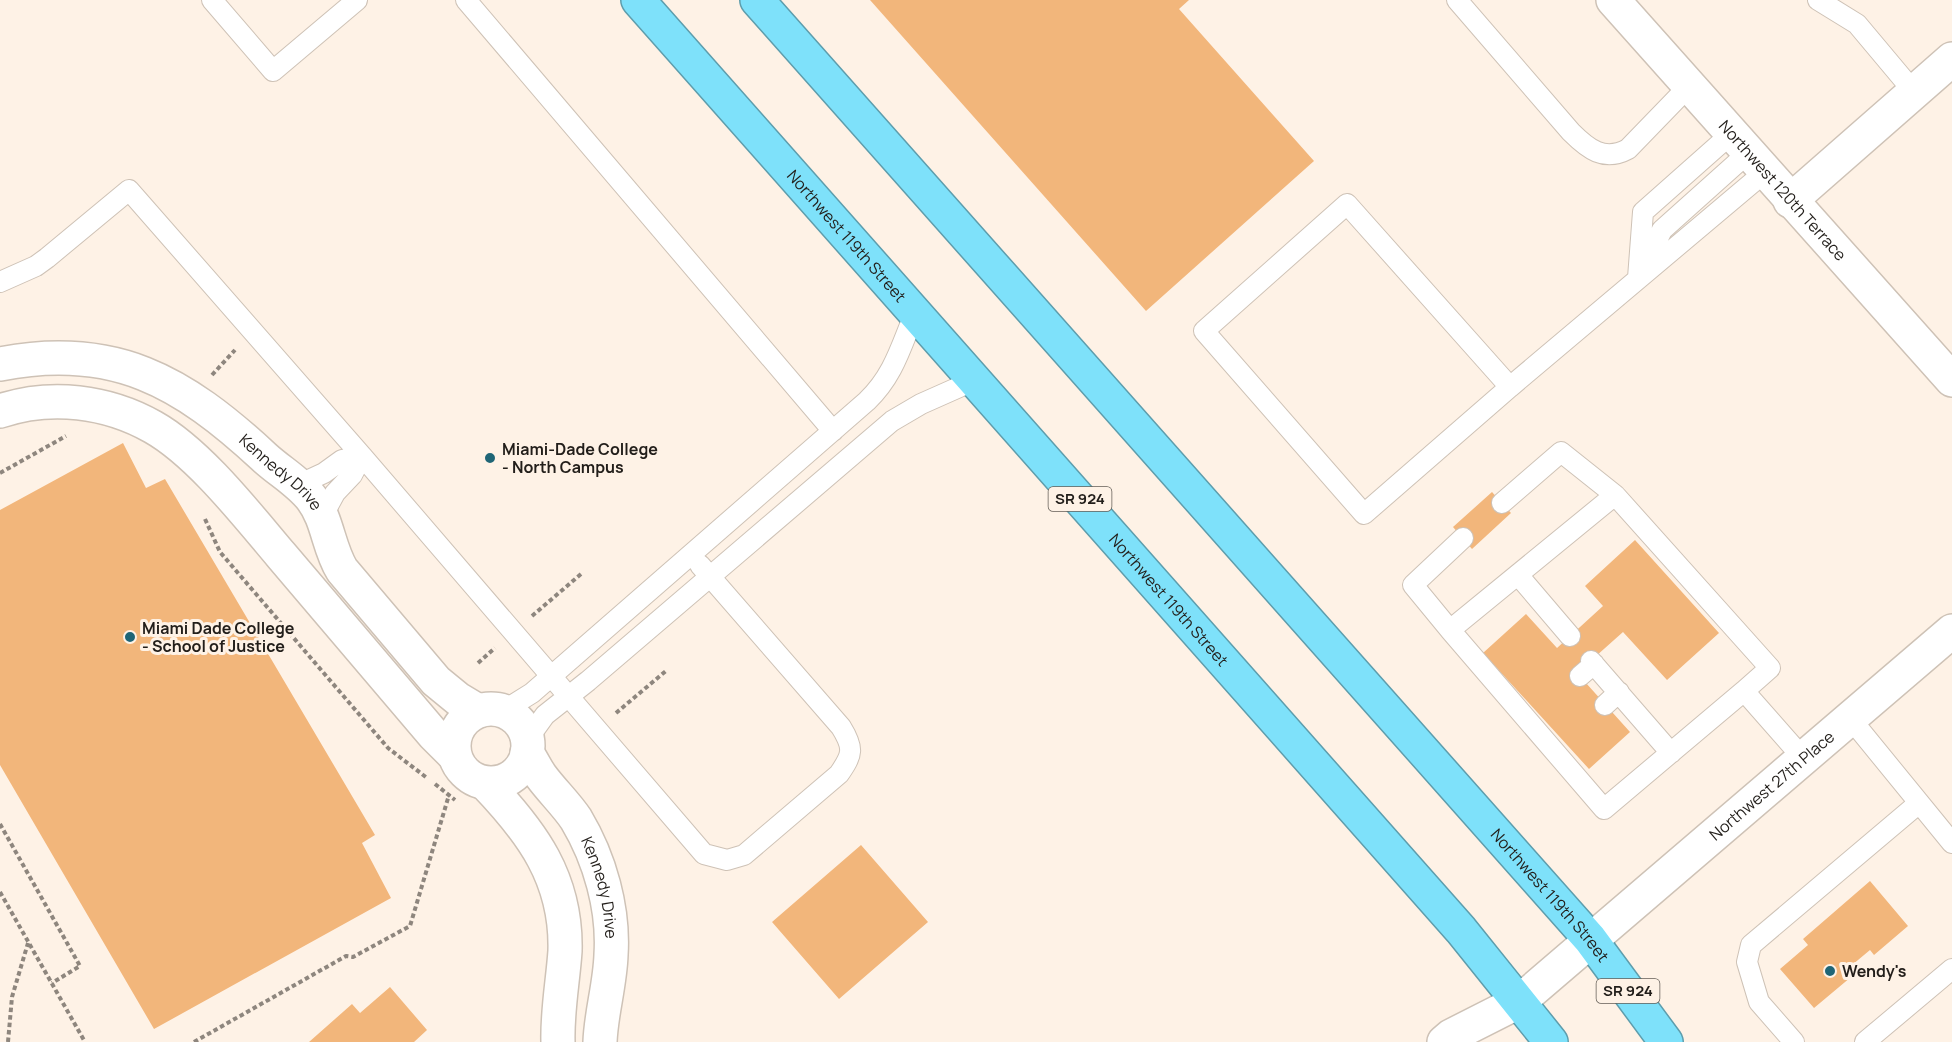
<svg xmlns="http://www.w3.org/2000/svg" width="1952" height="1042" font-family="Manrope,sans-serif">
  <style>
    .building { fill: #f2b67b }
    .lines { fill: none; stroke-linecap: round; stroke-linejoin: round }
    .lane-casing { stroke: #cec2b6; stroke-width: 22 }
    .street-casing { stroke: #cec2b6; stroke-width: 36 }
    .highway-casing { stroke: #5e9dac; stroke-width: 36 }
    .path { stroke: #8e867e; stroke-width: 4; stroke-dasharray: 4.5 3; stroke-linecap: butt }
    .lane { stroke: #fff; stroke-width: 20 }
    .street { stroke: #fff; stroke-width: 33 }
    .highway { stroke: #7ee1fa; stroke-width: 33 }
    .poi-dot { fill: #1f6576; stroke: #fef2e6; stroke-width: 2 }
    .labels { text-anchor: middle; stroke-width: 6; stroke-linejoin: round; paint-order: stroke }
    .shield { fill: #fef2e6; stroke: #645e57; stroke-width: 1.5 }
    .shield-label { font-size: 15px; font-weight: bold; fill: #221e1a }
    .street-label { font-size: 16px; fill: #221e1a; stroke: #fef2e6 }
    .poi-label { font-size: 16px; font-weight: bold; fill: #221e1a; stroke: #fef2e6; text-anchor: start }
  </style>
  <rect width="100%" height="100%" fill="#fef2e6"/>
  <path class="building" d="M870,0H1189L1179,9L1314,161L1146,311Z
    M123,443L146,488L165,479L375,835L362,843L391,898L154,1029L0,765V510Z
    M1492,492L1511,513L1472,549L1453,527Z
    M1635,540L1719,633L1667,680L1623,632L1577,673L1630,732L1589,769L1483,653L1526,614L1557,648L1603,606L1585,586Z
    M861,845L928,922L839,999L772,922Z
    M1870,881L1908,926L1874,955L1870,950L1852,965L1857,972L1814,1008L1780,969L1808,945L1803,939Z
    M390,987L427,1030L414,1042H309L352,1004L360,1013Z"/>
  <g class="lines">
    <g class="lane-casing">
      <path id="lane" d="M212,0L273,71L357,0
        M466,0L833,431
        M1457,0L1571,132C1588,149 1604,162 1628,149L1689,86
        M1818,0L1857,24L1914,92
        M1347,204L1510,387L1364,514L1204,331Z
        M1643,269L1662,230L1748,153
        M1638,278L1643,212L1731,134
        M0,282L36,266L47,258L129,190L362,456L704,854L727,860L744,855L839,774C853,754 854,748 841,727L700,565
        M1510,387L1765,172
        M298,485L324,473L342,460L362,456
        M1502,503L1561,452L1615,495
        M322,517L335,493L352,475L362,456
        M1518,575L1570,636
        M1450,630L1413,585L1463,538
        M1591,661L1671,753
        M1580,676L1594,664
        M1744,691L1770,668L1615,495L1450,630L1604,809L1744,691L1803,758
        M1605,705L1619,692
        M503,711L532,693L867,401C894,375 901,346 915,313
        M1850,718L1952,843
        M527,740L545,715L588,681L892,421L921,404L975,380
        M1794,1042L1759,1002L1747,962L1751,945L1919,803
        M1865,1042L1952,969"/>
    </g>
    <g class="street-casing">
      <g id="street">
        <path id="s1" d="M1613,0L1952,380"/>
        <path d="M1790,201L1952,59"/>
        <path id="s2" d="M0,364C114,342 182,381 264,457C279,471 299,482 312,499C328,520 328,547 342,570L436,681L458,699L478,711"/>
        <path d="M0,411C51,394 107,401 153,427C199,453 247,515 281,555C332,615 383,675 434,735L454,755"/>
        <circle cx="491" cy="746" r="37"/>
        <path id="s3" d="M527,753C532,760 536,769 541,776C552,791 566,804 576,819C600,859 614,909 611,955C610,985 601,1013 600,1042"/>
        <path d="M485,783C532,832 567,879 565,951C563,981 557,1011 558,1042"/>
        <path id="s4" d="M1444,1042L1451,1036L1520,1001L1952,631"/>
      </g>
    </g>
    <g class="highway-casing">
      <g id="highway">
        <path id="s5" d="M638,0L1461,930L1551,1042"/>
        <path id="s6" d="M757,0L1590,939L1666,1042"/>
      </g>
    </g>
    <path class="path" d="M212,375L235,350
      M0,473L66,436
      M205,519L220,552L388,748L427,778
      M532,616L581,574
      M478,663L495,648
      M616,713L667,670
      M435,784L455,800
      M0,824L80,966L52,983
      M0,892L85,1042
      M8,1042L12,997L28,943
      M194,1042L346,956L353,957L410,926L449,795"/>
    <use href="#lane" class="lane"/>
    <use href="#street" class="street"/>
    <use href="#highway" class="highway"/>
  </g>
  <g class="poi-dot">
    <circle cx="490" cy="458" r="6"/>
    <circle cx="130" cy="637" r="6"/>
    <circle cx="1830" cy="971" r="6"/>
  </g>
  <g class="labels">
    <g class="shield">
      <rect x="1048.5" y="487" width="63" height="24" rx="4.5"/>
      <rect x="1596.5" y="979" width="63" height="24" rx="4.5"/>
    </g>
    <g class="shield-label">
      <text x="1080" y="504">SR 924</text>
      <text x="1628" y="996">SR 924</text>
    </g>
    <g class="street-label">
      <text dy="6" stroke="none"><textPath href="#s1" startOffset="255">Northwest 120th Terrace</textPath></text>
      <text dy="6" stroke="none"><textPath href="#s5" startOffset="315">Northwest 119th Street</textPath></text>
      <text dy="6" stroke="none"><textPath href="#s2" startOffset="316">Kennedy Drive</textPath></text>
      <text dy="6" stroke="none"><textPath href="#s5" startOffset="801">Northwest 119th Street</textPath></text>
      <text dy="6" stroke="none"><textPath href="#s4" startOffset="418">Northwest 27th Place</textPath></text>
      <text dy="6" stroke="none"><textPath href="#s3" startOffset="156">Kennedy Drive</textPath></text>
      <text dy="6" stroke="none"><textPath href="#s6" startOffset="1196">Northwest 119th Street</textPath></text>
    </g>
    <g class="poi-label">
      <text x="502" y="455">Miami-Dade College<tspan x="502" dy="18">- North Campus</tspan></text>
      <text x="142" y="634">Miami Dade College<tspan x="142" dy="18">- School of Justice</tspan></text>
      <text x="1842" y="977">Wendy's</text>
    </g>
  </g>
</svg>
